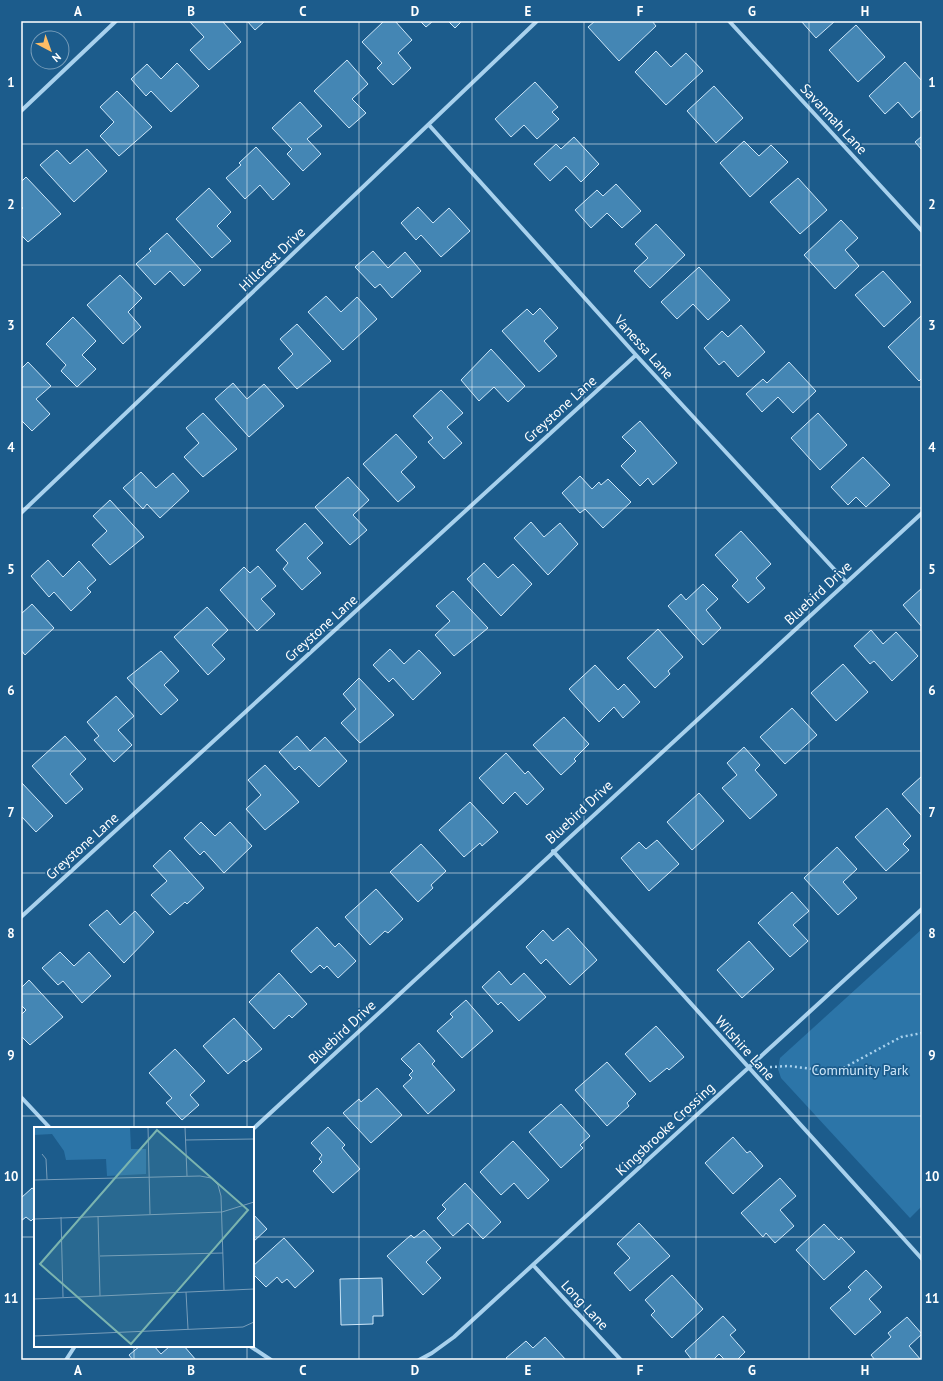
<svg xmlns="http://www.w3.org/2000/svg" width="943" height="1381" font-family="'PT Sans',sans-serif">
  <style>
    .green { fill: #2c75a8 }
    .building { fill: #4486b4; stroke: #cee7f9 }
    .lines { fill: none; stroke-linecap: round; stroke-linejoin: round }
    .path { stroke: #a8d1ed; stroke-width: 2.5; stroke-dasharray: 2 3; stroke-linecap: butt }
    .street { stroke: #a8d1ed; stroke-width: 4 }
    .grid { fill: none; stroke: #fff; stroke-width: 1; stroke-opacity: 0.55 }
    .labels { text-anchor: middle; stroke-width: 3.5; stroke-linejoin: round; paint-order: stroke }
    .street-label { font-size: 14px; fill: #fff; stroke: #1c5c8c }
    .park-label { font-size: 14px; fill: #cee7f9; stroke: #1c5c8c }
    .inset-road { fill: none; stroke: #779dba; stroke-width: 1 }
    .view { fill: #7bb4af; fill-opacity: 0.15; stroke: #7bb4af; stroke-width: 2 }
    .inset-edge { fill: none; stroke: #fff; stroke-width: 2 }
    .neatline { fill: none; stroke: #fff; stroke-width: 1.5 }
    .grid-label { font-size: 13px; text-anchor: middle; font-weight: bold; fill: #fff }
  </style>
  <rect width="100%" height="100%" fill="#1c5c8c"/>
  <path class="green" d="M922,929V1206L910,1218L781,1078L778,1069L780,1058Z"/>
  <path class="building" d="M189,21H222L241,42L209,70L190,50L204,37Z
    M247,21H265L255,30Z
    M384,21H395L412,40L398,53L411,68L393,85L377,68L382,63L362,42Z
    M420,21H433L426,27Z
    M448,21H462L455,28Z
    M595,21H652L656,26L619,61L588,27Z
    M801,21H835L816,38Z
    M856,25L885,57L858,82L829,50Z
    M656,51L671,67L686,53L703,71L666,105L635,72Z
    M347,60L368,84L352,99L366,113L349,128L314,91Z
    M905,62L922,81V109L912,118L898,102L885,114L869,96Z
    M177,63L199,86L171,112L151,91L146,96L131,79L147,64L161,79Z
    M535,82L558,107L552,112L559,119L537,139L524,125L511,137L495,119Z
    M714,86L743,118L716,143L687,111Z
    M117,91L152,127L119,156L100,136L114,122L100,107Z
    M300,102L322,126L307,139L321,154L303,171L287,154L292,149L272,128Z
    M922,136V150L915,142Z
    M574,137L599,164L581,182L566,166L550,181L534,164L556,144L561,149Z
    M744,141L759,156L771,145L788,162L750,197L720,163Z
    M256,147L290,184L273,200L260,185L245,199L226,178L241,165L239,163Z
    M87,149L107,171L74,202L40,165L57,150L70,164Z
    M26,177L61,214L28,242L21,235V210L23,208L21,206V182Z
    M798,178L827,210L800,234L770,202Z
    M616,184L641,211L622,228L607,213L591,228L575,210L597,190L603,196Z
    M209,188L231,212L217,226L231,241L212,258L176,219Z
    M418,207L433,223L449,208L470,231L441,257L421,235L416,240L401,223Z
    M841,220L858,238L845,250L859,266L835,289L804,255Z
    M656,224L685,255L650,288L634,271L648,258L635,244Z
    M167,233L201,270L184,286L170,271L155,285L136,264L151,251L149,249Z
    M373,251L388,268L405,252L421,271L392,298L380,284L375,288L355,267Z
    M699,267L730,300L708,320L693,304L677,319L661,302Z
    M883,271L911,302L884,327L855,295Z
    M120,275L142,298L128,312L141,327L123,344L87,305Z
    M326,296L341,312L357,297L377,319L343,350L308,312Z
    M540,308L558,328L544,341L557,356L539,372L502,331L527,309L533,315Z
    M922,315V378L919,381L888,347Z
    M73,317L96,341L82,355L96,369L77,387L61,371L66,365L46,344Z
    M297,324L331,361L297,389L278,368L293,354L280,339Z
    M741,325L765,352L738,377L724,361L719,365L704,348L722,331L728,337Z
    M491,349L525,386L508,402L494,387L479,401L461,380Z
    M28,362L51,386L36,399L50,414L32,431L21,420V369Z
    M789,362L816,391L793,413L778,397L762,412L746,394L763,379L767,383Z
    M233,383L247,399L264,384L284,406L249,437L215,399Z
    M441,390L463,413L447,427L462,443L444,459L428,442L433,438L413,416Z
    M203,413L237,449L203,477L184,457L199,443L186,428Z
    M818,413L847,445L820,470L791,438Z
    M640,421L677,463L653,485L648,478L640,486L621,466L636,451L622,437Z
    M396,434L417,457L401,472L415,487L398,502L363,464Z
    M863,457L890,485L866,507L856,497L848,505L831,487Z
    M141,472L156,488L173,473L189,491L160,518L147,504L143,509L123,488Z
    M580,476L592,489L599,482L601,485L608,479L631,502L603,528L585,509L580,513L562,493Z
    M348,477L369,500L353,515L367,530L350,545L315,507Z
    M110,500L144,537L110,565L92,545L107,531L93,516Z
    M531,522L544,537L560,523L578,544L548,575L514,538Z
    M305,523L323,543L307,558L321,573L302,590L283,569L288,563L276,550Z
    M741,531L771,564L756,578L765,588L748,603L732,586L738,580L715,555Z
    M48,560L63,577L79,561L96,580L87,588L91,592L71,611L54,592L49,597L31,576Z
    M484,563L498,578L513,564L532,584L501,616L467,579Z
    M258,566L276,586L261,599L275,614L257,631L220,590L244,567L250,573Z
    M703,584L718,599L706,610L721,628L703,645L668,606L681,594L686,600Z
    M922,588V627L903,605Z
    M453,591L488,628L454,656L435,635L450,621L436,606Z
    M32,604L54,628L25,655L21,650V614Z
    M207,607L228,630L212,645L225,659L208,675L174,637Z
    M658,629L683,657L668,671L670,674L655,688L627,658Z
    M871,630L883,644L896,632L918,656L892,681L874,661L870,664L854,646Z
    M390,649L404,664L419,650L441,673L413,700L393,678L389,682L373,665Z
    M161,651L179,671L164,685L178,700L161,715L127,678Z
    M843,664L868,692L836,721L811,693Z
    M595,665L618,690L624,684L640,702L623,718L614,707L599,722L569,689Z
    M359,678L394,715L360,743L341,723L356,709L343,694Z
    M116,696L134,716L118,730L132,745L114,762L94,740L99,736L87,722Z
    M792,708L817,735L785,764L760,737Z
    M564,717L589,744L574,759L576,761L561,775L533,745Z
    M65,736L86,759L70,774L83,789L66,804L32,766Z
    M297,736L310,751L325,737L347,761L319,787L299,766L295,770L279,752Z
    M744,747L760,765L755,770L777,795L750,819L722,788L737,775L727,763Z
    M506,753L525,774L528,771L544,789L527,805L515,792L503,804L479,778Z
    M265,765L299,802L265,830L246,809L261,795L248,780Z
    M922,776V816L902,794Z
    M21,782L53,816L36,832L22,817L21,818Z
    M699,793L724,821L692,850L667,822Z
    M470,802L498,832L482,846L480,843L464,857L439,830Z
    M887,808L911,836L903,844L909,850L886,871L855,837Z
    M201,822L215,836L230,822L252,846L224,873L204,851L200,855L184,838Z
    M657,840L679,864L649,891L621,858L639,842L646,849Z
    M421,844L446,871L431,885L433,888L418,902L390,872Z
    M837,847L857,869L843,882L857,898L838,915L804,878Z
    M170,850L204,888L187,904L185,902L170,915L151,895L167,881L153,866Z
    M376,889L403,919L388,933L385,931L370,945L345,917Z
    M792,892L809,911L793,925L808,941L790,957L758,923Z
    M107,910L120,925L135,911L154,932L124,963L89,925Z
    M317,927L335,947L339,943L356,961L338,978L327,966L324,969L320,965L311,973L291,951Z
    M568,928L597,960L570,985L546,959L541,964L526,947L543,930L553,941Z
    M749,941L774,969L742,998L717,970Z
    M60,952L74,966L89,952L111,976L82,1003L63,981L58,985L42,968Z
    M499,971L511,985L524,973L546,997L519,1021L501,1002L498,1005L482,987Z
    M279,973L307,1004L292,1018L289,1015L274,1029L249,1002Z
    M29,980L63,1017L30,1045L21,1036V1015L26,1010L21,1005V988Z
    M466,1000L493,1031L462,1058L437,1031L453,1017L450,1014Z
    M234,1018L262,1049L246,1062L244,1060L228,1074L203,1046Z
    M656,1026L684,1057L669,1070L667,1068L650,1082L625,1054Z
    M419,1043L435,1061L432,1064L455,1090L428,1114L403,1086L412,1078L409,1075L413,1071L401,1059Z
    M175,1049L205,1081L190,1095L199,1105L182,1120L166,1103L172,1098L149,1073Z
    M607,1062L636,1094L627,1103L629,1106L607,1126L575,1090Z
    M377,1088L402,1115L371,1143L343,1113L359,1099L361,1102Z
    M561,1104L590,1136L580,1145L583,1148L561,1168L529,1132Z
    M328,1127L345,1145L342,1148L360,1169L333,1193L313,1171L322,1162L319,1159L322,1155L311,1143Z
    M733,1137L747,1153L750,1151L763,1166L733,1194L705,1163Z
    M513,1141L549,1180L528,1199L514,1183L501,1195L480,1172Z
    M780,1178L796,1196L780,1210L794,1226L775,1243L766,1233L763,1237L741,1213Z
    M465,1183L501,1222L483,1239L468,1223L453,1236L437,1218L446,1209L442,1205Z
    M32,1188L35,1190V1217L31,1221L26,1217L21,1221V1198Z
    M253,1214L267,1229L253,1242Z
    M639,1223L670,1256L630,1291L614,1273L630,1258L617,1244Z
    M824,1224L839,1240L841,1237L855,1252L824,1280L796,1250Z
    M424,1230L441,1248L426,1262L441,1278L423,1295L387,1256L411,1235L414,1238Z
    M284,1238L314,1271L295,1288L287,1279L282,1283L277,1277L266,1287L253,1274V1266Z
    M866,1270L882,1287L869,1299L881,1312L855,1335L830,1308L851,1290L848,1287Z
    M672,1275L703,1309L672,1338L651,1315L655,1311L645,1300Z
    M382,1278L383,1316H373V1324L341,1325L340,1279Z
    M723,1316L736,1330L730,1335L745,1352L737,1360H725L719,1354L713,1360H692L685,1351Z
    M907,1317L922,1334L909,1346L921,1360H875L871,1355L891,1337L888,1333Z
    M545,1337L566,1360H508L506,1358L526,1341L533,1348Z
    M140,1346H154L161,1354L170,1346H184L196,1360H133L129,1355Z"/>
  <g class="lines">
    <path class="path" d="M770,1067L789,1066L836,1072L901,1037L922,1033"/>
    <path class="street" d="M729,21L922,231
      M21,111L116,21
      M429,125L636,355L846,582
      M21,513L537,21
      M553,851L922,1259
      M21,917L636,355
      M21,1097L50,1128
      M253,1129L922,513
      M533,1265L621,1360
      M250,1346L271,1360
      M66,1360L75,1346
      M419,1360L432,1353L454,1337L922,909"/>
  </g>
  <path class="grid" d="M134,21V1128M247,21V1128M359,21V1360M472,21V1360M584,21V1360M696,21V1360M809,21V1360M21,144H922M21,265H922M21,387H922M21,508H922M21,630H922M21,751H922M21,873H922M21,994H922M21,1116H922M21,1237H35M253,1237H922M134,1346V1360M247,1346V1360"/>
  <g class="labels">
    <g class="street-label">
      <text transform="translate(834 119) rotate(47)" y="5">Savannah Lane</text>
      <text transform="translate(272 259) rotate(-44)" y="5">Hillcrest Drive</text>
      <text transform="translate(644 347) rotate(48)" y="5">Vanessa Lane</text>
      <text transform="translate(560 409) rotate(-42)" y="5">Greystone Lane</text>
      <text transform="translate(818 593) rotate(-43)" y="5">Bluebird Drive</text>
      <text transform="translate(321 628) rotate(-42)" y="5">Greystone Lane</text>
      <text transform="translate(579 812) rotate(-43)" y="5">Bluebird Drive</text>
      <text transform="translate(82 846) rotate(-42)" y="5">Greystone Lane</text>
      <text transform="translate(342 1032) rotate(-43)" y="5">Bluebird Drive</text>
      <text transform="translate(745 1048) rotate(48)" y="5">Wilshire Lane</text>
      <text transform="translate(665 1129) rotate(-43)" y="5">Kingsbrooke Crossing</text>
      <text transform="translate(585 1305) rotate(47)" y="5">Long Lane</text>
    </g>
    <g class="park-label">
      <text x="860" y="1075">Community Park</text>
    </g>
  </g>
  <g transform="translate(34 1127)">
    <rect width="220" height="220" fill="#1c5c8c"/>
    <path d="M0,0H96L97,22H112V47L73,49L72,32L32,33L30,24L18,7L0,8Z" fill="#2c75a8"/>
    <path class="inset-road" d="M114,0L116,87M151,0L153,49M151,13L220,12M8,27L12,32L13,52M0,53L166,49L177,51L184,58L187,69L190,163M64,89L66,169M27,90L29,170M0,92L188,85L220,75M66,129L189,126M152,165L154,202M0,172L220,162M0,209L209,200L220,195"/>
    <path class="view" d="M123,3L214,83L97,217L6,137Z"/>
    <rect width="220" height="220" class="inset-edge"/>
  </g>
  <rect width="943" height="1381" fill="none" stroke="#1c5c8c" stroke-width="44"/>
  <g transform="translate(50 50) rotate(139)"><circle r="19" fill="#1c5c8c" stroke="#779dba"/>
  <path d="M0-3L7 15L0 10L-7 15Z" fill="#fdbd66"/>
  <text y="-6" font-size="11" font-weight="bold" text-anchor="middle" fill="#ffffff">N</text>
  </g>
  <rect x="22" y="22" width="899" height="1337" class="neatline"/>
  <g class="grid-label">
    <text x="78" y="16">A</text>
    <text x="191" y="16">B</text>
    <text x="303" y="16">C</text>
    <text x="415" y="16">D</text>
    <text x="528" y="16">E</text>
    <text x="640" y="16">F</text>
    <text x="752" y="16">G</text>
    <text x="865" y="16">H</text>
    <text x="11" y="87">1</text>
    <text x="932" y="87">1</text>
    <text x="11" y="209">2</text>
    <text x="932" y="209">2</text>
    <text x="11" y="330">3</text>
    <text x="932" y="330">3</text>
    <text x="11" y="452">4</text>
    <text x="932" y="452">4</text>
    <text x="11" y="574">5</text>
    <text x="932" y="574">5</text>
    <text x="11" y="695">6</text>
    <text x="932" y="695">6</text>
    <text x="11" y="817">7</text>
    <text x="932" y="817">7</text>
    <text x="11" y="938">8</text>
    <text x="932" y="938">8</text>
    <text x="11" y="1060">9</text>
    <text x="932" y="1060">9</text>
    <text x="11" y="1181">10</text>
    <text x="932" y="1181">10</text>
    <text x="11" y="1303">11</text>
    <text x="932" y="1303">11</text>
    <text x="78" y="1375">A</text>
    <text x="191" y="1375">B</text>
    <text x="303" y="1375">C</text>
    <text x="415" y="1375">D</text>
    <text x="528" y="1375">E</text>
    <text x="640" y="1375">F</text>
    <text x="752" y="1375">G</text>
    <text x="865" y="1375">H</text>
  </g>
</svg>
